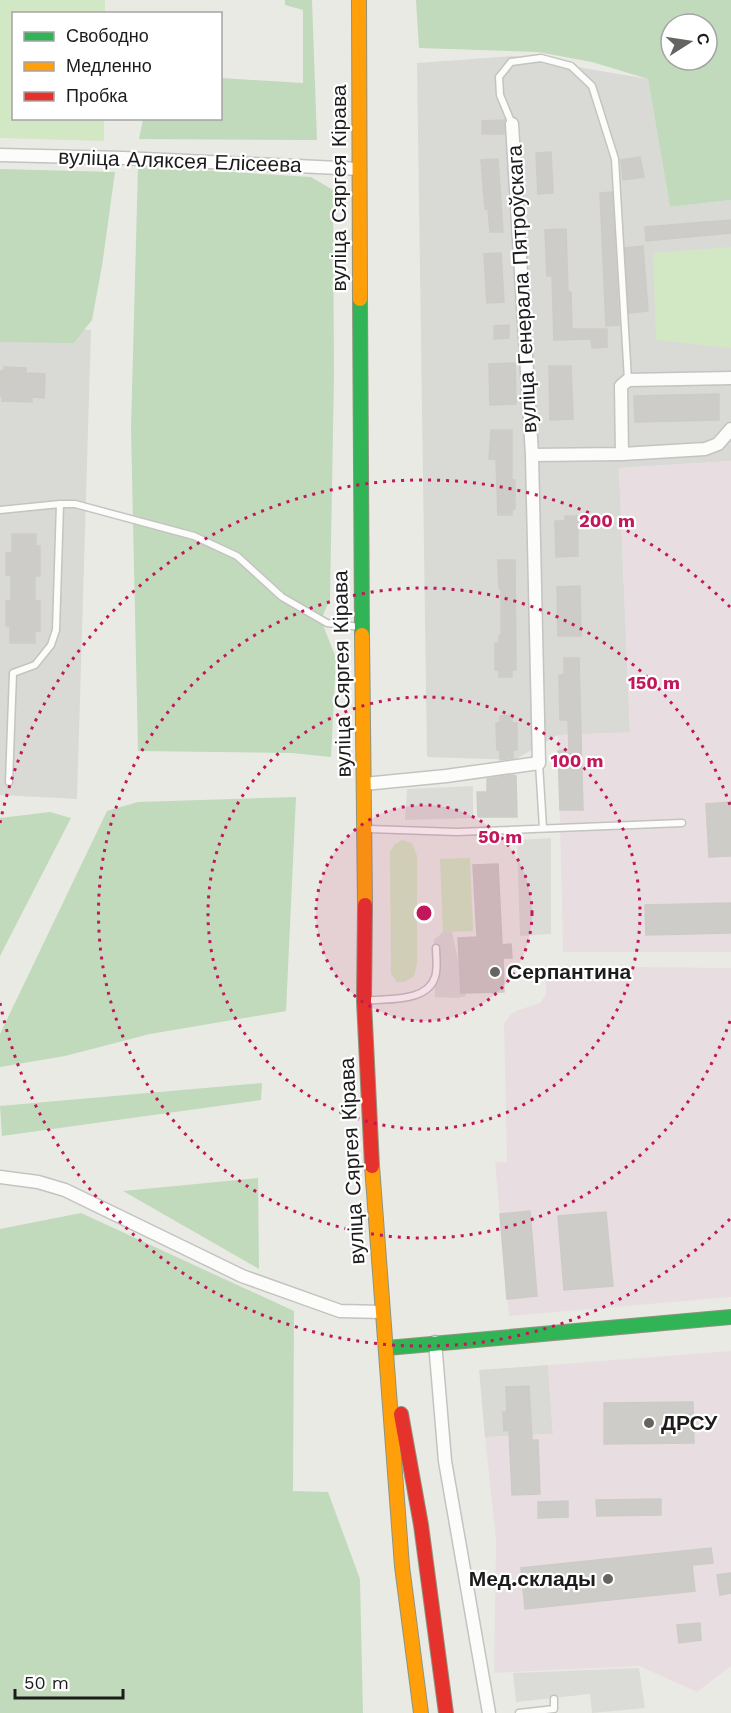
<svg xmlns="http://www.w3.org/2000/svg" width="731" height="1713" font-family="'Work Sans',sans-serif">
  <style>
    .residential { fill: #d9d9d6 }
    .industrial { fill: #e8dee2 }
    .grass { fill: #d2e8c4 }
    .forest { fill: #c1dabb; fill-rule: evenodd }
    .parking { fill: #dbdbd8 }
    .building { fill: #cdccc8; stroke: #cdcbc6; stroke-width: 1.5 }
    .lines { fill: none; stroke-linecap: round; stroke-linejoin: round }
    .lane-casing { stroke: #c3c3c1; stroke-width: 9 }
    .street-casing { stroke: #c3c3c1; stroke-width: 15 }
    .fast-casing { stroke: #8f947e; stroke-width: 16 }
    .slow-casing { stroke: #8f947e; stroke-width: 16 }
    .jam-casing { stroke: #8f947e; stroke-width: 16 }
    .lane { stroke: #fcfcfb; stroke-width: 6 }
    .street { stroke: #fcfcfb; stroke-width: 12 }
    .fast { stroke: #30b455; stroke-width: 14 }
    .slow { stroke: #ff9f0a; stroke-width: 14 }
    .jam { stroke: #e5322d; stroke-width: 14 }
    .ring { fill: none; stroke: #c2185b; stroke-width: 3; stroke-dasharray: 3 6 }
    .poi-dot { fill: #646462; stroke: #fff; stroke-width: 2 }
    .labels { text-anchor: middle; stroke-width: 4.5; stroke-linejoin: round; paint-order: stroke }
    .street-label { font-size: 21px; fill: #1c1c1c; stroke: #fff }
    .poi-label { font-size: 21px; font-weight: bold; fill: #1c1c1c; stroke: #fff; text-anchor: start }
    .centre { fill: #c2185b; stroke: #fff; stroke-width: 3 }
    .ring-label { font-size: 18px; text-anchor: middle; font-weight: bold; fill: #c2185b; stroke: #fff; stroke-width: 4.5; stroke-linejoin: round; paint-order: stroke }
  </style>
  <rect width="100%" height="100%" fill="#eaeae5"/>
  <path class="residential" d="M513,56L648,79L670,207L731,200V461L619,468L630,733L558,735L514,760L427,757L417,63Z
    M0,328L91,330L77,799L0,795Z
    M548,1365L553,1434L485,1437L479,1370Z"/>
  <path class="industrial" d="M731,461V952H563L558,735L630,732L619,468Z
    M545,966L731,968V1297L509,1316L495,1162H507L504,1023L510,1015L518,1010L540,1003L546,994Z
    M731,1351V1666L697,1692L639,1666L494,1673L496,1539L485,1437L553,1434L548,1365Z"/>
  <path class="grass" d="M0,0H105V13L14,14V118L104,119V141L0,138Z
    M731,247V348L656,340L653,253Z
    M402,840L412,843L417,856V964L414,976L404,982H397L391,974L390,852L395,844Z
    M470,858L473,931L443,932L440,859Z"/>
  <path class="forest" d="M285,0H312L317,140L139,139L143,119L220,118L221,78L303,83V10L285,5Z
    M416,0H731V200L670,207L648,79L592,62L538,52L419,48ZM671,24H707V60H671Z
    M138,166L311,177L333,190L334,376L330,599L321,620L336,658L331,757L292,753L138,751L131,428Z
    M0,169L115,172L102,266L92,320L74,343L0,342Z
    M296,797L286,1011L150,1034L65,1056L0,1067V1034L107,811L138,802Z
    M50,812L71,818L0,956V818Z
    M262,1083L261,1100L2,1136L0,1106Z
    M258,1178L259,1269L123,1191Z
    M81,1213L294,1311L293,1491L328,1492L360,1579L363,1713H0V1229Z"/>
  <path class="parking" d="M473,786V818L405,820L407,789Z
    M551,838V934L520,936L517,840Z
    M443,932H452L466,996L458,998L435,997L434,940Z
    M639,1668L645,1708L592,1713L590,1694L516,1702L513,1673Z"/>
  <path class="building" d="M505,120L504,134H482V121Z
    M551,152L553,193L538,194L536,153Z
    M640,157L644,177L623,180L621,160Z
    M498,159L503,232H490L488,209H485L481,160Z
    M612,192L619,325L606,326L600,193Z
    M731,220V233L646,241L645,227Z
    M566,229L568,292H571L572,329H607V347L592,348L591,339L554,340L552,276H547L545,230Z
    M643,246L648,311L629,313L625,248Z
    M501,253L504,302L487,303L484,254Z
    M509,325V338L494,339V326Z
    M515,363L516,404L490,405L489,364Z
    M549,366H571L573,419L550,420Z
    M4,367L26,368V373L45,374L44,398L32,397V402L2,401V396H0V371H4Z
    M719,394V420L635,422L634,396Z
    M491,430H512V480H515V509H512V515H498L496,459H489Z
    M565,516H578V556L556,557L555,521H565Z
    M12,534H36V546H40V576H35V601H40V631H35V643H10V626H6V601H11V575H6V553H12Z
    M498,560H515L516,670H512V677H499V670H495V643H499V636H501V589H499Z
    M580,586L581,636H558L557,587Z
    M564,658H579L583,810H560L558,751L569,750L568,720H560L559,675H564Z
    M512,715V723H517V750H513V758L500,760V750H497L496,723H500V716Z
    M513,775L516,776L517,817H478L477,792H487V779Z
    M731,802V856L709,857L706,804Z
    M498,864L502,945L511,944L512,958H503L504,992L461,993L458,938L477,937L473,865Z
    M731,903V933L646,935L645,905Z
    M530,1211L537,1296L507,1299L500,1214Z
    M606,1212L613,1286L564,1290L558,1216Z
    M529,1386L532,1440H538L540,1494L512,1495L509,1430L504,1431L503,1412H507L506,1387Z
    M693,1402L694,1443L604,1444V1403Z
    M661,1499V1515L597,1516L596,1500Z
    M568,1501V1517L538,1518V1502Z
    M711,1548L713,1563L692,1565L695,1591L525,1609L521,1568Z
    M731,1573V1593L720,1595L717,1575Z
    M700,1623L701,1640L679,1643L677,1625Z"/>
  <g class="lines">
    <g class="lane-casing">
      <path id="lane" d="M512,124L500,95L499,77L511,62L541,58L571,66L592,86L615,159L628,380
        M0,510L60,504H75L194,536L237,556L282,597L327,623L360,627
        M539,763L543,828
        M9,782L13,673L35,665L51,645L56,630L60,504
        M369,829L457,832L682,823
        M365,1001C386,998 427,1003 435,977C438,969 436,956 436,948
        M519,1713L554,1709V1699"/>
    </g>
    <g class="street-casing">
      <path id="street" d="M0,155L123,158L360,169
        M622,454L621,386L628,380L731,378
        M532,455L622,454L705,449L718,444L731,429
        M364,784L446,776L539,763L532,455L512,124
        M0,1177L38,1182L65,1190L242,1276L340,1311L383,1312
        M435,1342L445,1461L489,1713"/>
    </g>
    <g class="fast-casing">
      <path id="fast" d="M360,299L362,635
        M387,1348L731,1317"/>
    </g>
    <g class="slow-casing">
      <path id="slow" d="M359,0L360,299
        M362,635L365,905
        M372,1166L402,1566L421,1713"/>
    </g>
    <g class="jam-casing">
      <path id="jam" d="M365,905L364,1001L372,1166
        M401,1414L421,1525L446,1713"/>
    </g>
    <use href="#lane" class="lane"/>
    <use href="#street" class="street"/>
    <use href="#fast" class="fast"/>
    <use href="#slow" class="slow"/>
    <use href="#jam" class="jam"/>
  </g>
  <circle cx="424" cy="913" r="108" fill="#c2185b" fill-opacity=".12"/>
  <g class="ring">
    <circle cx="424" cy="913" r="108"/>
    <circle cx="424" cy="913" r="216"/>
    <path d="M730 1021A325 325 0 1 1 730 805"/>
    <path d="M730 1219A433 433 0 0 1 0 1003M0 823A433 433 0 0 1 730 607"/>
  </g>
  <g class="poi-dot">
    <circle cx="495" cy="972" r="6"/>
    <circle cx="649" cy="1423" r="6"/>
    <circle cx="608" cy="1579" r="6"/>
  </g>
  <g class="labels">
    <g class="street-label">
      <text transform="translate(180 161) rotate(2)" y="7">вуліца Аляксея Елісеева</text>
      <text transform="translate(339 188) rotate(-90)" y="7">вуліца Сяргея Кірава</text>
      <text transform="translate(522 289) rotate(-93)" y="7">вуліца Генерала Пятроўскага</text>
      <text transform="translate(342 674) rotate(-91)" y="7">вуліца Сяргея Кірава</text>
      <text transform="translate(352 1161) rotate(-93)" y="7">вуліца Сяргея Кірава</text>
    </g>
    <g class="poi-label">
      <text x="507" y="979">Серпантина</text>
      <text x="661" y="1430">ДРСУ</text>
      <text x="596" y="1586" text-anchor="end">Мед.склады</text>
    </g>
  </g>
  <circle cx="424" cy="913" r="9" class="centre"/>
  <g class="ring-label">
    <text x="607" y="527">200 m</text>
    <text x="654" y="689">150 m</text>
    <text x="577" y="767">100 m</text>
    <text x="500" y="843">50 m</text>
  </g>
  <rect x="12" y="12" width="210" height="108" fill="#ffffff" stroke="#a4a4a4" stroke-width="1.5"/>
  <rect x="24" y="32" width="30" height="9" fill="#30b455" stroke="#a4a4a4" stroke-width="1.5"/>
  <text x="66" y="42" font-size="18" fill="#1c1c1c">Свободно</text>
  <rect x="24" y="62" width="30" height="9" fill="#ff9f0a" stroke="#a4a4a4" stroke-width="1.5"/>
  <text x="66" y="72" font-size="18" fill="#1c1c1c">Медленно</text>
  <rect x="24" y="92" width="30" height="9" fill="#e5322d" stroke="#a4a4a4" stroke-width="1.5"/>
  <text x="66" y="102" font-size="18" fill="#1c1c1c">Пробка</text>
  <g transform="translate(689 42) rotate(78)"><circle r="28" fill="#ffffff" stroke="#a4a4a4" stroke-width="1.5"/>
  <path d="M0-4.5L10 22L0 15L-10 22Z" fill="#646462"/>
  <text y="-9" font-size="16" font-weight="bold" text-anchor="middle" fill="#1c1c1c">С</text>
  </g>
  <path d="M15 1689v9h108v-9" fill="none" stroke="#1c1c1c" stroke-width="3"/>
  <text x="24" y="1689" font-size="18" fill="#1c1c1c" stroke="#ffffff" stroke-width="4.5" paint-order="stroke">50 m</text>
</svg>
